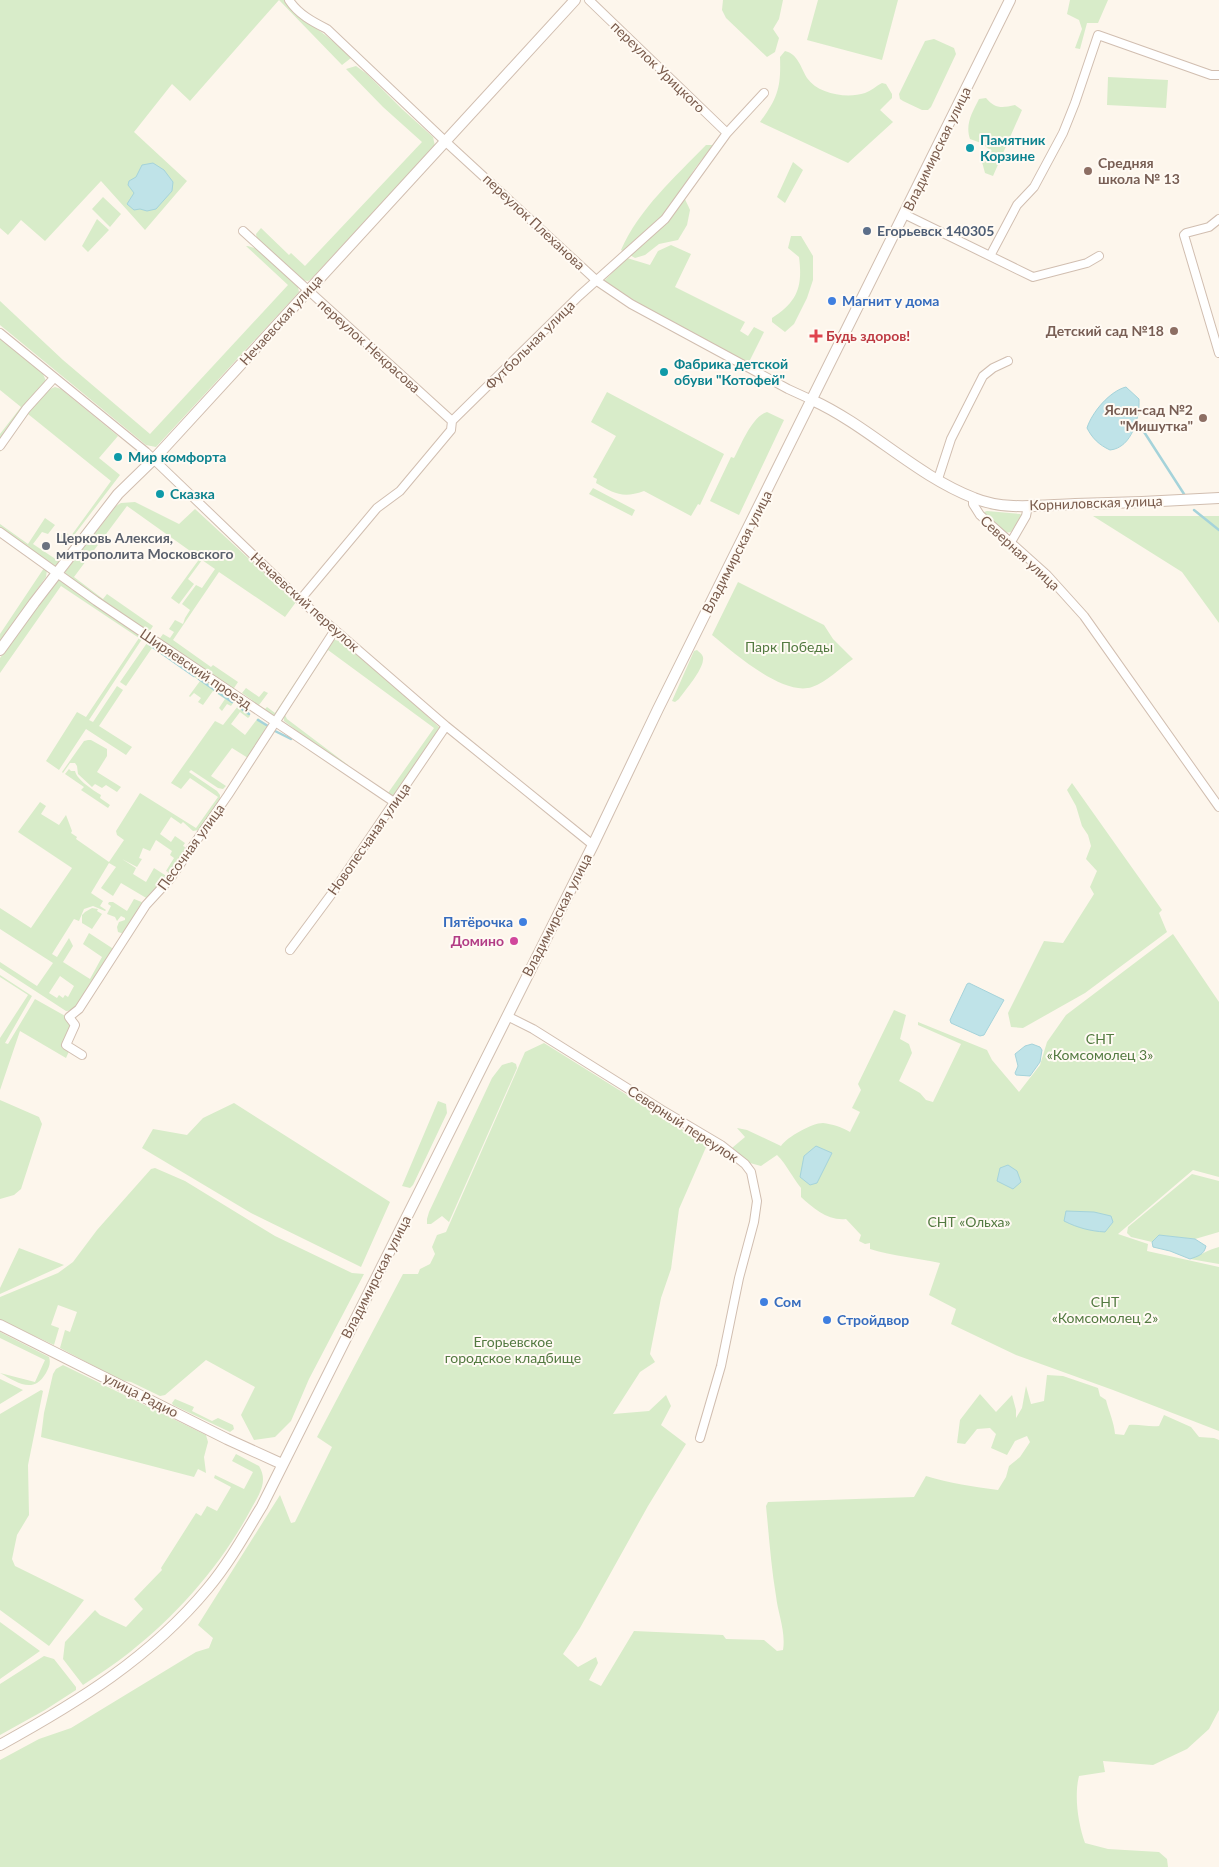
<svg xmlns="http://www.w3.org/2000/svg" width="1219" height="1867" font-family="Lato,sans-serif">
  <style>
    .green { fill: #d8ecc9; fill-rule: evenodd }
    .water { fill: #bfe3e8; stroke: #a5d3da }
    .lines { fill: none; stroke-linecap: round; stroke-linejoin: round }
    .stream { stroke: #a5d3da; stroke-width: 2.5 }
    .minor-casing { stroke: #d1beb0; stroke-width: 10 }
    .tertiary-casing { stroke: #d1beb0; stroke-width: 12 }
    .minor { stroke: #fff; stroke-width: 8 }
    .tertiary { stroke: #fff; stroke-width: 10 }
    .culture-dot { fill: #0f9aa8; stroke: #fffaf3; stroke-width: 2 }
    .education-dot { fill: #8d6e63; stroke: #fffaf3; stroke-width: 2 }
    .service-dot { fill: #5c6f8a; stroke: #fffaf3; stroke-width: 2 }
    .shop-dot { fill: #3f7fe0; stroke: #fffaf3; stroke-width: 2 }
    .health-dot { fill: #e0444e; stroke: #fffaf3; stroke-width: 2 }
    .worship-dot { fill: #6b7280; stroke: #fffaf3; stroke-width: 2 }
    .hotel-dot { fill: #d1479c; stroke: #fffaf3; stroke-width: 2 }
    .labels { text-anchor: middle; stroke-width: 4; stroke-linejoin: round; paint-order: stroke }
    .street-label { font-size: 14px; fill: #7a5c4d; stroke: #fffaf3 }
    .culture-label { font-size: 14px; font-weight: bold; fill: #0d838f; stroke: #fffaf3; text-anchor: start }
    .education-label { font-size: 14px; font-weight: bold; fill: #785e54; stroke: #fffaf3; text-anchor: end }
    .service-label { font-size: 14px; font-weight: bold; fill: #4e5e75; stroke: #fffaf3; text-anchor: start }
    .shop-label { font-size: 14px; font-weight: bold; fill: #366cbe; stroke: #fffaf3; text-anchor: start }
    .health-label { font-size: 14px; font-weight: bold; fill: #be3a42; stroke: #fffaf3; text-anchor: start }
    .worship-label { font-size: 14px; font-weight: bold; fill: #5b616d; stroke: #fffaf3; text-anchor: start }
    .park-label { font-size: 14px; fill: #537a41; stroke: #fffaf3 }
    .hotel-label { font-size: 14px; font-weight: bold; fill: #b23c85; stroke: #fffaf3; text-anchor: end }
  </style>
  <rect width="100%" height="100%" fill="#fdf6ec"/>
  <path class="green" d="M0,0H285C305,24 330,35 351,58L342,65L279,0L190,101L172,84L134,132L187,181L145,230L101,181L45,241L21,220L8,235L0,228Z
    M723,0H783L779,19L773,29L779,38L775,52L767,57L726,18L722,10Z
    M818,0H898L882,60L807,40Z
    M1070,0H1108L1098,23H1087L1080,49L1075,48L1082,29L1079,20L1067,14Z
    M934,39L954,48L956,54L931,107L928,110H922L903,101L900,99L899,94L925,41Z
    M785,51C798,54 801,68 807,78C818,94 847,99 865,93C871,91 876,86 882,83L886,84L892,94V98L880,110L893,122L848,163L760,122C778,97 781,88 780,57Z
    M356,66L367,74L402,109L433,137L435,146L311,279L308,281L301,280L257,240L256,234L261,228L289,255L291,253L305,266L422,142L383,107L346,69Z
    M1108,77L1168,80L1166,108L1107,105Z
    M986,98C995,109 1002,108 1015,105L1022,110L993,176L985,173L982,162L989,149L981,143L970,139C965,124 972,113 979,99Z
    M706,145H714C704,157 681,181 685,199C686,202 689,207 690,210L687,225L678,240L659,244L645,255L635,258L621,250C639,209 675,177 706,145Z
    M793,162L803,170L785,203L777,197Z
    M103,197L121,214L110,227L92,209Z
    M97,219L109,230L88,252L82,246Z
    M791,236H801L813,256V280L807,298L794,324L785,332L772,322V318C797,302 803,287 799,257L788,248Z
    M671,245L691,254L675,287L745,322L740,331L748,336L754,327L764,332L748,364L635,302L604,281L627,258L650,265L658,251Z
    M246,246C267,248 282,271 296,284L298,287L299,292L156,447L146,445L0,325V301L63,360L150,434L288,285Z
    M0,338L43,374L46,381L0,441V434L21,407L0,390Z
    M55,387L61,389L118,436L99,458L120,475L65,547L58,542V539L64,531L71,536L111,481L28,414L0,452V449C11,433 37,393 55,387Z
    M607,392L724,454L700,505L698,504L691,516L644,491C622,499 614,493 596,483L597,479L593,477L616,436L591,422Z
    M767,412L784,420L739,515L710,501L731,457L734,458C741,445 752,416 767,412Z
    M593,488L635,510L632,516L589,494Z
    M135,502L179,524L195,509L296,602L285,617L219,572L173,640L211,667L213,665L238,682L232,691L158,641L163,634L170,638L174,632L169,629L175,620L183,624L185,618L190,610L182,604L196,585L202,588L215,569L202,560L188,579L194,584L179,604L171,598L200,558L127,506L74,577L103,599L107,594L153,626L148,634L66,575L65,572L116,506L121,503Z
    M987,511L1020,514L1022,515L1011,532L1005,533L988,519L984,512Z
    M1093,516H1219V623L1182,572Z
    M45,518L55,525L48,534L42,532L33,544L60,562L55,568L0,529V524L28,544Z
    M44,568L47,570L46,577L0,642V634Z
    M58,580H62L140,635L142,639L89,720L93,722L117,686L123,690L99,726L132,747L126,755L86,729L59,770L46,761L77,712L86,717L139,638L61,586L0,673V658Z
    M738,582L824,625L833,639L853,659C840,668 827,682 812,687C783,697 733,652 712,635Z
    M332,639L342,642L409,699L440,728L441,731L393,797L357,775L359,773L388,793L434,728L328,650L285,715L287,719L348,765L346,768L284,721L283,714Z
    M147,643H151L235,700L231,706L227,704L222,711L219,708L225,699L213,691L203,705L198,702L201,698L194,693L190,697L189,696L200,681L152,648L126,686L120,682Z
    M321,643L275,715L271,716L250,703L252,700L242,693L246,688L259,697L264,691L268,693L259,705L265,709L267,707L275,713Z
    M697,650C700,653 704,655 703,660C702,671 686,689 679,699L675,702L672,701L694,651Z
    M238,706L249,713L250,716L248,718L240,712L231,724L245,735L258,718L269,727L248,758L232,748L211,776L226,786L223,789L218,788L191,770L189,772L217,791L220,795V798L199,830L193,831L183,822L181,824L171,817L160,834L171,842L175,836L185,843L183,846L185,847L184,852L170,873L166,871L174,858L170,855L172,851L156,840L150,851L143,848L139,858L142,859L137,867L122,859L136,868L133,874L146,882L154,868L168,877L148,899L121,883L113,896L101,888L116,867L109,863L91,893L103,901L100,906L106,910L105,911L93,906L84,909L79,921L74,919L52,954L57,957L69,938L73,946L63,962L90,979L102,957L83,944L89,933L115,950L76,1010L66,1011L0,968V962L37,986L53,963L0,929V908L31,928L72,868L18,832L40,802L46,806L41,814L59,825L66,815L72,831L71,833L77,837L76,839L109,862L124,840L117,835L116,831L140,793L196,828L218,797L190,778L181,789L171,783L215,721L223,725ZM60,976L74,986L68,997L65,995L63,998L59,995L57,998L49,993Z
    M88,740H91L107,749V756L97,772L121,787L117,792L106,785L102,788L95,784L92,787L78,774L77,766L75,763H70L63,773L62,772L84,741Z
    M69,769L71,771H75C77,780 93,790 101,795L100,798L110,805L108,808L81,790L84,787L65,774Z
    M1072,783L1162,910L1159,913L1167,932L1085,993L1023,1028L1011,1027L1008,1013L1044,941L1063,943L1094,894L1090,887L1097,871L1086,859L1091,846L1088,835L1082,826L1076,806L1067,790Z
    M134,899L144,903L124,934L118,932L117,927L119,922L125,920V918L121,916L117,921L115,917L107,914L111,906L108,904L109,902H113L127,911Z
    M92,908L98,909L97,911L102,914L92,929L82,923V915L85,912Z
    M1173,934L1219,1002V1177L1193,1170L1118,1234L1148,1244L1147,1251L1219,1267V1431L1113,1390L1016,1355L951,1324L956,1309L929,1295L940,1263C917,1258 893,1256 870,1249V1243L865,1244L859,1241L861,1235L846,1219C828,1221 813,1208 801,1197V1188C792,1177 787,1165 777,1155L761,1166L750,1163L732,1148L745,1137L737,1128L747,1130L781,1146C787,1137 812,1123 823,1123C832,1124 842,1127 850,1132L860,1112L852,1108L861,1090L858,1084L894,1010L906,1015L900,1039L909,1044L912,1053L899,1081L920,1093L926,1100L933,1102L961,1044L918,1025V1022L987,1050L992,1060L1019,1092L1040,1065L1047,1042L1066,1015Z
    M0,975L32,996L5,1043L8,1044L35,999L67,1017L71,1023L62,1044L70,1049L66,1058L20,1031L0,1090V1038L28,995L0,977Z
    M544,1043L707,1145L679,1209L671,1269L661,1298L650,1354L655,1362L640,1372L613,1414L649,1411L666,1395L671,1406L661,1425L686,1444L648,1506L580,1628L563,1654L578,1667L596,1657L598,1663L589,1680L601,1686L634,1631L723,1635L726,1639L764,1640L777,1651L783,1650C786,1632 778,1614 776,1596C771,1566 769,1536 766,1506L768,1502L914,1497L926,1476C949,1483 974,1487 998,1490L1006,1477L1009,1466L1020,1457L1030,1442L1027,1436L1015,1441L1007,1455L991,1448L996,1434L990,1428L977,1429L965,1444L957,1443L960,1420L980,1394L996,1412L1012,1395L1016,1410V1418L1022,1408L1026,1386L1031,1404L1044,1401L1047,1375L1063,1376L1098,1388L1100,1396L1106,1400C1109,1412 1114,1422 1115,1434L1124,1435L1129,1425C1139,1424 1148,1427 1159,1426L1164,1415L1191,1427L1199,1437L1214,1438L1219,1440V1710L1209,1729L1187,1749L1153,1765L1103,1761L1105,1772L1079,1776C1074,1796 1078,1823 1085,1843L1108,1849L1159,1852L1167,1859L1168,1867H0V1760L39,1739L71,1728L196,1652L209,1648L213,1638L198,1625L280,1495L291,1523L295,1522L332,1447L317,1437L403,1274H418L420,1269L430,1264L435,1254L432,1247L437,1235L446,1232L525,1052Z
    M512,1062L516,1064L517,1068L449,1222L442,1216L431,1224H427V1219L429,1212L492,1078L502,1065Z
    M0,1100L39,1117L42,1124L21,1189L14,1195L0,1199Z
    M438,1101L446,1104L447,1113L413,1185L410,1188L402,1186Z
    M234,1103L390,1202L361,1267L251,1213L142,1148L153,1129L187,1135L203,1118Z
    M155,1168L185,1181L275,1236L352,1273L364,1274L309,1379L291,1421L275,1437L254,1440L241,1415L255,1387L206,1360L165,1395L160,1396L131,1382L120,1380L60,1348L65,1330L70,1332L77,1312L58,1305L51,1325L59,1328L54,1345L0,1320V1297L58,1273L73,1262L97,1230L151,1169Z
    M1192,1174L1219,1181V1232L1195,1239L1159,1235L1152,1242L1131,1237L1127,1233L1128,1227Z
    M1219,1247V1264L1190,1259C1200,1255 1208,1250 1219,1247Z
    M19,1248L64,1265L0,1294V1288Z
    M0,1332L49,1357C51,1363 49,1367 46,1373C33,1395 17,1382 0,1373L35,1382L45,1360L0,1338Z
    M63,1365L206,1435L208,1442L204,1457L206,1473L198,1469L194,1477L41,1437L44,1413L53,1374L56,1369Z
    M0,1379L23,1390L0,1404Z
    M41,1390L43,1391L28,1465L29,1515L17,1535L12,1559L15,1566L84,1600L49,1646L0,1610V1414Z
    M175,1399L194,1407L192,1411L212,1421L218,1418L233,1425L234,1429L230,1432L173,1405L172,1403Z
    M236,1454L259,1466C269,1482 258,1496 250,1511C221,1565 178,1614 130,1652C115,1664 99,1674 83,1685L63,1659L65,1642L95,1610L100,1615L126,1627L143,1609L134,1599L162,1570L161,1568L196,1513L201,1516L207,1506L217,1511L231,1487L214,1478L215,1475L244,1489L253,1472L232,1461Z
    M0,1622L40,1651L0,1679Z
    M44,1656L54,1659L76,1687V1690L45,1710L0,1735V1684Z"/>
  <path class="water" d="M153,163L164,170L173,182L172,191L156,209L147,211L140,209L134,210L127,204L134,193L128,185L129,181L136,177L142,165Z
    M1126,387L1139,399C1140,417 1132,448 1110,450C1099,445 1092,438 1087,428C1092,412 1110,391 1126,387Z
    M969,983L1004,1000L984,1035L980,1036L951,1023L950,1020L967,984Z
    M1032,1044L1040,1047L1042,1050L1040,1062L1030,1076L1016,1075L1015,1073L1018,1066L1015,1054L1025,1046Z
    M816,1146L832,1153L817,1183L810,1185L800,1177L804,1156Z
    M1008,1165L1017,1171L1021,1182L1013,1189L997,1181L1000,1168Z
    M1066,1211L1094,1212L1111,1216L1113,1222L1105,1232C1090,1231 1078,1228 1064,1221Z
    M1159,1235L1195,1239L1206,1246C1204,1255 1198,1256 1190,1259L1170,1251L1153,1247L1152,1242Z"/>
  <g class="lines">
    <path class="stream" d="M1137,421L1184,494
      M1194,510L1219,530
      M150,645L194,676
      M199,679L232,702
      M239,707L249,714
      M258,720L268,726
      M275,731L291,739"/>
    <g class="minor-casing">
      <path id="minor" d="M289,0C298,14 313,22 327,29L446,142L597,281L631,304L788,389L812,400
        M589,0L727,133
        M904,214L1033,277L1087,263L1099,256
        M1219,219L1209,227L1186,233L1184,235L1219,353
        M243,231L452,421
        M990,256L1017,205L1034,187L1063,133L1075,103L1098,35L1211,75H1219
        M0,333L146,452L300,600L335,630L446,726L593,845
        M0,446L26,409L54,378
        M938,479L951,439L983,376L993,368L1008,361
        M973,498V504L980,515L1047,575L1084,616L1219,807
        M0,532L96,601L394,802
        M1011,542L1026,516L1028,506
        M300,600L377,508L400,491L451,430L452,421L579,296L665,219L727,133L764,93
        M290,950L333,892L446,726
        M507,1016L533,1029L662,1110L721,1145L745,1164L751,1172L757,1201L754,1222L739,1278L721,1366L700,1438
        M82,1055L66,1045L75,1025L69,1017L79,1009L146,905L170,879L228,795L335,630"/>
    </g>
    <g class="tertiary-casing">
      <path id="tertiary" d="M812,400C869,426 915,475 974,498C1005,511 1042,505 1075,504C1123,503 1171,501 1219,498
        M0,650L34,603L118,494L154,459L575,0
        M0,1325L227,1439L282,1464
        M0,1745C78,1702 150,1658 208,1588C229,1563 245,1534 262,1506L593,845L658,709L1010,0"/>
    </g>
    <use href="#minor" class="minor"/>
    <use href="#tertiary" class="tertiary"/>
  </g>
  <g class="culture-dot">
    <circle cx="970" cy="148" r="5"/>
    <circle cx="664" cy="372" r="5"/>
    <circle cx="118" cy="457" r="5"/>
    <circle cx="160" cy="494" r="5"/>
  </g>
  <g class="education-dot">
    <circle cx="1088" cy="171" r="5"/>
    <circle cx="1174" cy="331" r="5"/>
    <circle cx="1203" cy="418" r="5"/>
  </g>
  <circle class="service-dot" cx="867" cy="231" r="5"/>
  <g class="shop-dot">
    <circle cx="832" cy="301" r="5"/>
    <circle cx="523" cy="922" r="5"/>
    <circle cx="764" cy="1302" r="5"/>
    <circle cx="827" cy="1320" r="5"/>
  </g>
  <path class="health-dot" d="M813.5 328.5h5v5h5v5h-5v5h-5v-5h-5v-5h5z"/>
  <circle class="worship-dot" cx="46" cy="546" r="5"/>
  <circle class="hotel-dot" cx="514" cy="941" r="5"/>
  <g class="labels">
    <g class="street-label">
      <text transform="translate(658 67) rotate(44)" y="5">переулок Урицкого</text>
      <text transform="translate(937 149) rotate(-64)" y="5">Владимирская улица</text>
      <text transform="translate(534 222) rotate(43)" y="5">переулок Плеханова</text>
      <text transform="translate(281 320) rotate(-48)" y="5">Нечаевская улица</text>
      <text transform="translate(530 345) rotate(-45)" y="5">Футбольная улица</text>
      <text transform="translate(369 346) rotate(42)" y="5">переулок Некрасова</text>
      <text transform="translate(1096 503) rotate(-2)" y="5">Корниловская улица</text>
      <text transform="translate(737 552) rotate(-63)" y="5">Владимирская улица</text>
      <text transform="translate(1020 553) rotate(43)" y="5">Северная улица</text>
      <text transform="translate(305 602) rotate(42)" y="5">Нечаевский переулок</text>
      <text transform="translate(196 669) rotate(34)" y="5">Ширяевский проезд</text>
      <text transform="translate(369 839) rotate(-55)" y="5">Новопесчаная улица</text>
      <text transform="translate(191 847) rotate(-54)" y="5">Песочная улица</text>
      <text transform="translate(557 915) rotate(-63)" y="5">Владимирская улица</text>
      <text transform="translate(683 1124) rotate(33)" y="5">Северный переулок</text>
      <text transform="translate(376 1277) rotate(-63)" y="5">Владимирская улица</text>
      <text transform="translate(141 1395) rotate(27)" y="5">улица Радио</text>
    </g>
    <g class="culture-label">
      <text x="980" y="145">Памятник<tspan x="980" dy="16">Корзине</tspan></text>
      <text x="674" y="369">Фабрика детской<tspan x="674" dy="16">обуви "Котофей"</tspan></text>
      <text x="128" y="462">Мир комфорта</text>
      <text x="170" y="499">Сказка</text>
    </g>
    <g class="education-label">
      <text x="1098" y="168" text-anchor="start">Средняя<tspan x="1098" dy="16">школа № 13</tspan></text>
      <text x="1164" y="336">Детский сад №18</text>
      <text x="1193" y="415">Ясли-сад №2<tspan x="1193" dy="16">"Мишутка"</tspan></text>
    </g>
    <g class="service-label">
      <text x="877" y="236">Егорьевск 140305</text>
    </g>
    <g class="shop-label">
      <text x="842" y="306">Магнит у дома</text>
      <text x="513" y="927" text-anchor="end">Пятёрочка</text>
      <text x="774" y="1307">Сом</text>
      <text x="837" y="1325">Стройдвор</text>
    </g>
    <g class="health-label">
      <text x="826" y="341">Будь здоров!</text>
    </g>
    <g class="worship-label">
      <text x="56" y="543">Церковь Алексия,<tspan x="56" dy="16">митрополита Московского</tspan></text>
    </g>
    <g class="park-label">
      <text x="789" y="652">Парк Победы</text>
      <text x="1100" y="1044">СНТ<tspan x="1100" dy="16">«Комсомолец 3»</tspan></text>
      <text x="969" y="1227">СНТ «Ольха»</text>
      <text x="1105" y="1307">СНТ<tspan x="1105" dy="16">«Комсомолец 2»</tspan></text>
      <text x="513" y="1347">Егорьевское<tspan x="513" dy="16">городское кладбище</tspan></text>
    </g>
    <g class="hotel-label">
      <text x="504" y="946">Домино</text>
    </g>
  </g>
</svg>
